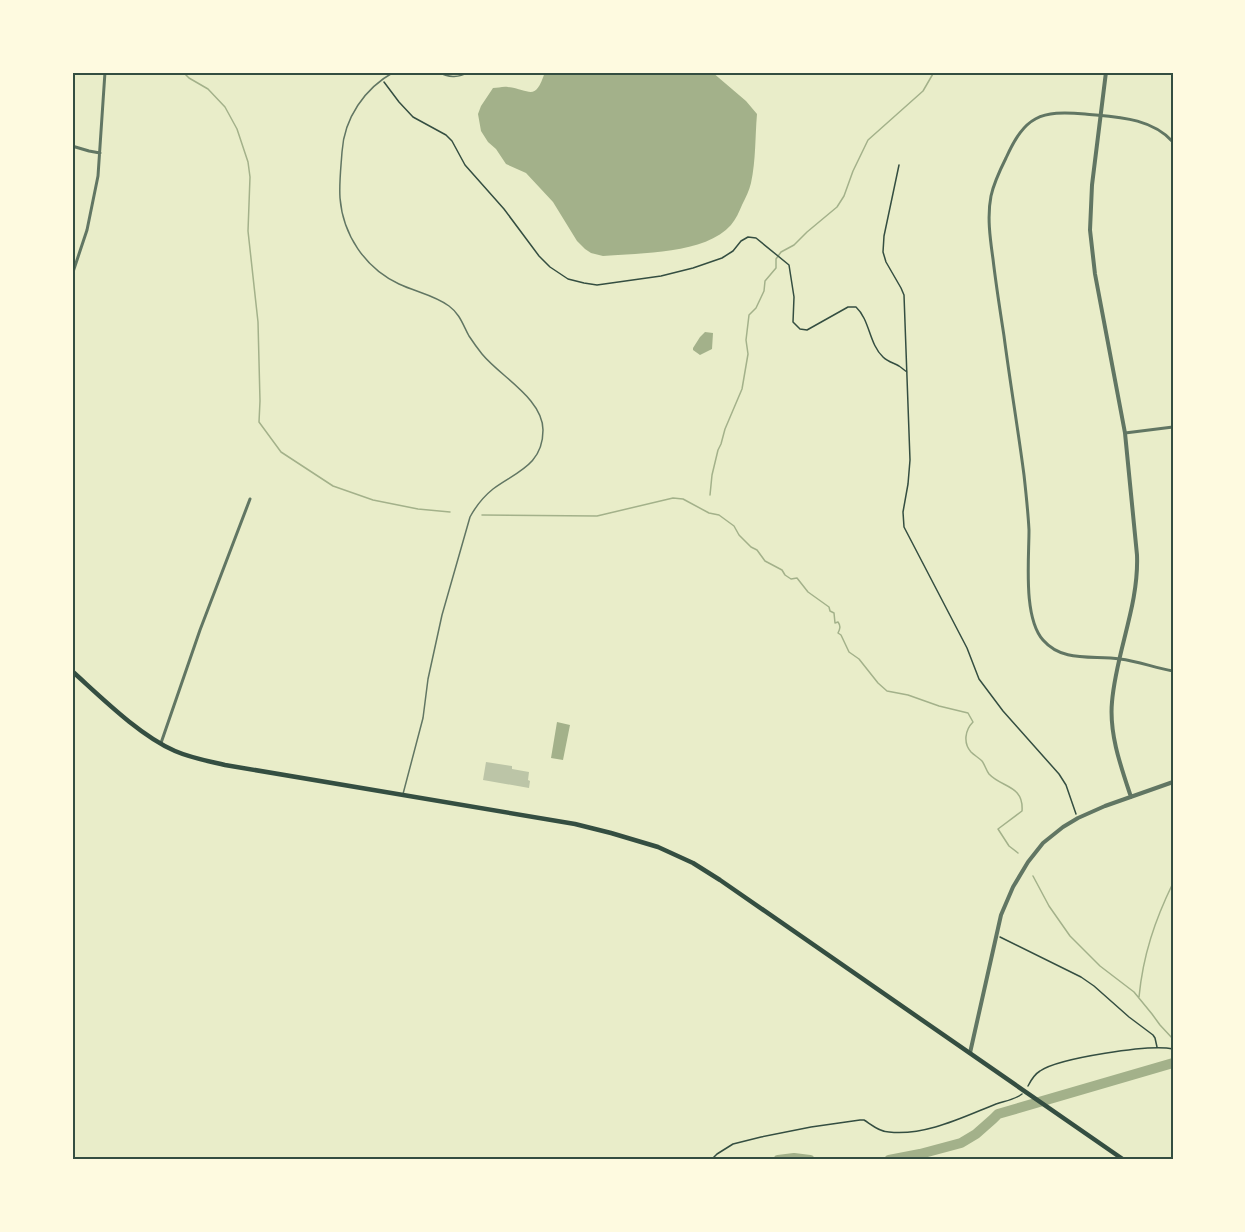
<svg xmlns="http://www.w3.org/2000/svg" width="1245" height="1232" font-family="Montserrat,sans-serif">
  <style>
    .water { fill: #a3b18a }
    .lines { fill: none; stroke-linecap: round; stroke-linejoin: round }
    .stream { stroke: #a3b18a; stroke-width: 1.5 }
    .river { stroke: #a3b18a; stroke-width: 10 }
    .building { fill: #bcc5a7 }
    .path { stroke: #344e41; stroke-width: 1.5 }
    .service { stroke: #617663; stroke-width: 1.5 }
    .minor { stroke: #617663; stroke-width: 3 }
    .tertiary { stroke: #617663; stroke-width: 4 }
    .secondary { stroke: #344e41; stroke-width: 4.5 }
    .neatline { fill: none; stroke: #344e41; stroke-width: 2 }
  </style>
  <rect width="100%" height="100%" fill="#e9edc9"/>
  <path class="water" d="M545,72H712L746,101L757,114C755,137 756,160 751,183C749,191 746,197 742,205C739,212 736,219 731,225C706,254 640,253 603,256L591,253L585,249L577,241L553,202L526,173L506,164L496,149L488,142L481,131L478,114L481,106L493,88C498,88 503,86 508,87C531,90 535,102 545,72Z
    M705,332L713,333L712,349L700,355L693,350V348L700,337Z
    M557,722L570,725L563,760L551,758Z"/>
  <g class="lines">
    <path class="stream" d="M183,72L189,78L208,89L225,107L237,129L248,162L250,177L248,231L258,322L260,401L259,422L281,452L333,486L373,500L418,509L450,512
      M710,495L712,475L718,450L721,444L725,429L742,389L748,354L746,340L749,315L756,308L764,291L765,281L776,268V259L781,252L794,245L807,232L837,207L844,196L853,171L868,140L923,91L934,72
      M482,515L597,516L673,498L683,499L709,513L719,515L734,526L739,535L751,547L757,550L765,561L782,570L785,575L791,579L797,578L808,592L829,607L830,611L834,613L835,623L838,622C841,626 840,629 838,633L841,635L849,652L859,659L878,683L887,691L908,695L939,706L968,713L973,722C965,730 963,743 971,752C974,755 979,758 982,761C985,765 986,770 989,774C1002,788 1024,785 1022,811L998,829L1009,846L1018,853
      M1033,876L1049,906L1070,936L1100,966L1134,992L1152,1014L1160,1025L1173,1039
      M1139,997C1143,955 1155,920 1173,883"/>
    <path class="river" d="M778,1160L794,1158L810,1160
      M889,1160L920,1154L961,1143L976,1134L993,1119L998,1114L1173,1063"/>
  </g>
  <path class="building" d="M486,762L512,766V769L529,772L528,780L530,781L529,788L483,780Z"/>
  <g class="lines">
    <path class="path" d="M384,82L399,102L413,117L446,135L452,141L465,165L504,209L539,256L550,267L568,279L584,283L597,285L661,276L693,268L722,258L733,251L741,241L748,237L756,238L789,265L794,297L793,322L800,329L807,330L848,307H856C870,320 869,344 883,357C888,362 894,363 899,366C902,368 904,370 907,372
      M899,165L884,236L883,252L886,262L901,288L904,295L910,460L908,484L903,512L904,527L967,648L979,679L1003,711L1059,774L1066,785L1076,814
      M1000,937L1081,977L1094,986L1129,1017L1153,1035L1155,1038L1157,1047
      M1028,1086C1031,1080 1035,1074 1040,1071C1059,1058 1150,1044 1173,1049
      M711,1160L717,1154L733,1144L761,1137L811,1127L860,1120H864C872,1125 880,1132 889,1132C926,1136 963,1117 996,1104C1005,1101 1014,1100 1022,1094"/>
    <path class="service" d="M394,72C365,88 344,118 342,152C341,167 339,183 340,198C343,235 365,268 399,284C416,292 434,295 449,306C460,314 463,325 469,336C473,342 478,349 482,354C501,377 543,399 543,430C543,465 516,472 493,489C483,497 476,506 470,517L442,615L428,679L423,718L403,794
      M437,72C448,77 458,79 468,72"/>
    <path class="minor" d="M1173,142C1151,117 1115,117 1085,114C1040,110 1025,116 1006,158C1000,170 994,182 991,196C987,216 990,238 993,259C996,285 1000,310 1004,336C1010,382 1018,429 1024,475C1026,493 1028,511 1029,530C1029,560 1023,617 1043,640C1063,663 1093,655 1120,659C1138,661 1155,668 1173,671
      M72,146L89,151L100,153
      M72,275L87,230L98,176L105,72
      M1125,433L1173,427
      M161,743L200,630L250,499"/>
    <path class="tertiary" d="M1106,72L1092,185L1090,230L1095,274L1125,433L1137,555C1139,606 1116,652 1112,702C1109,734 1121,767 1131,797
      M970,1053L1001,915L1013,887L1028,862L1043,843L1063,827L1078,818L1105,806L1173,782"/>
    <path class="secondary" d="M72,671C102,698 139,735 175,751C191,758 208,761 225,765L575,824L611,833L658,847L693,863L720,880L1124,1160"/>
  </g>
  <rect width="1245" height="1232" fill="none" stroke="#fefae0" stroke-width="147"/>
  <rect x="74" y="74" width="1098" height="1084" class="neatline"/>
</svg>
